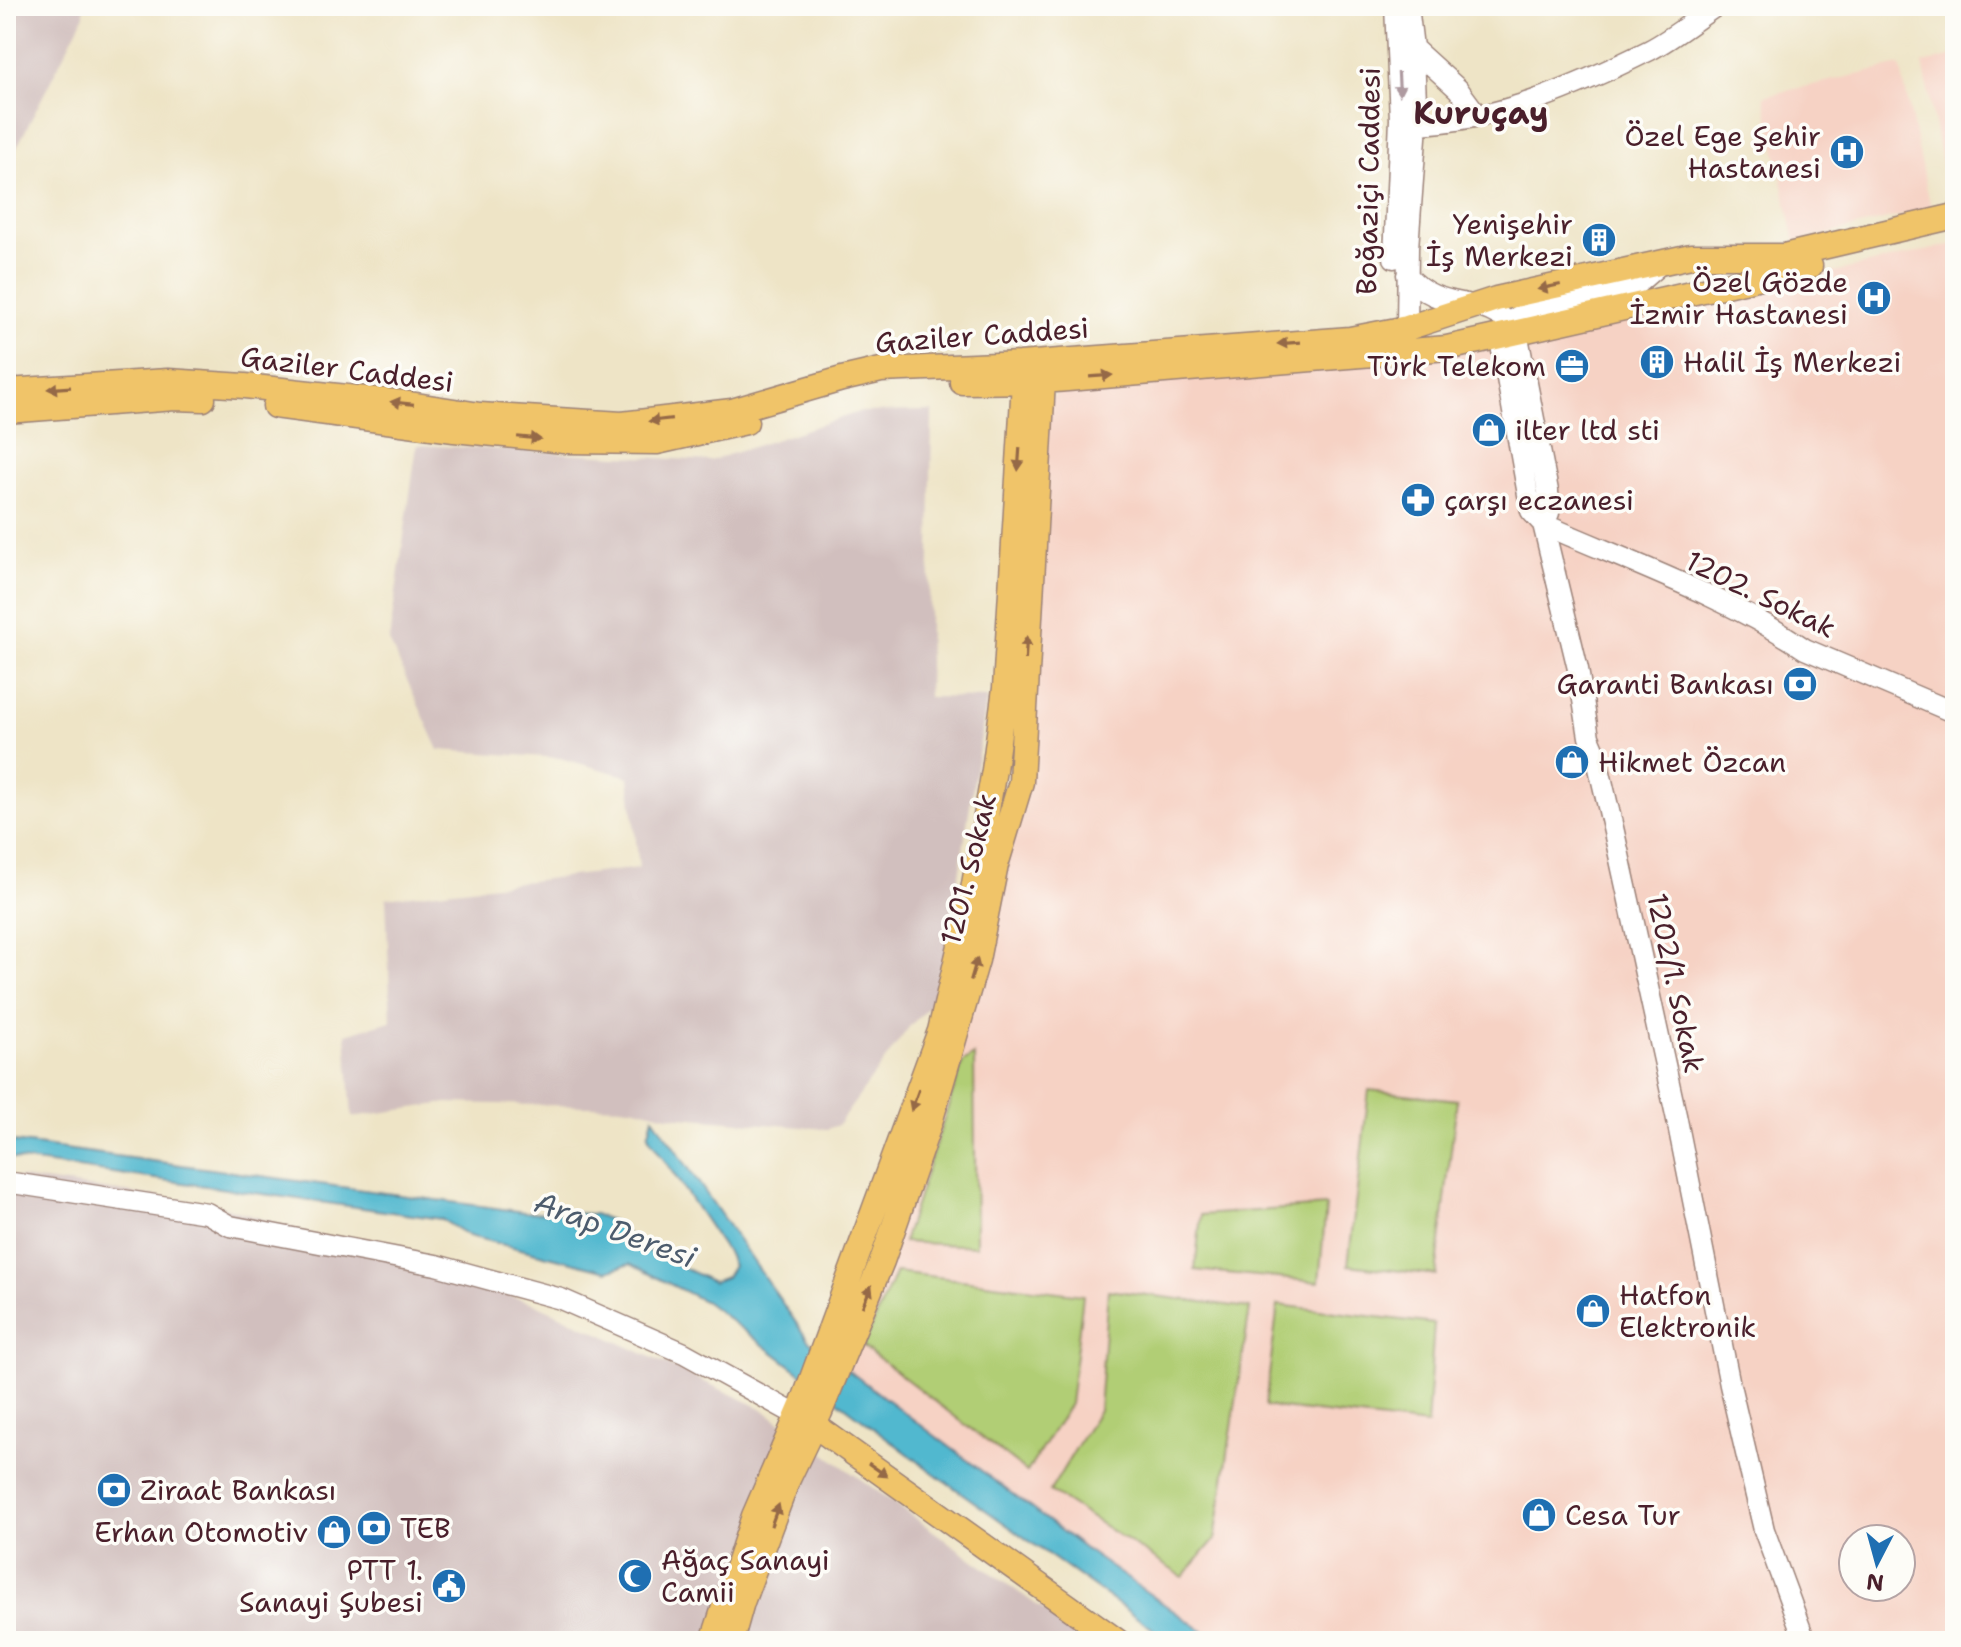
<svg xmlns="http://www.w3.org/2000/svg" width="1961" height="1647" font-family="'Shantell Sans',sans-serif">
  <style>
    .built { fill: #f6d2c4; fill-rule: evenodd }
    .industrial { fill: #d1bfbe }
    .green { fill: #b1ce74; stroke: #7e7650; stroke-width: 2 }
    .water { fill: #51b8cf; stroke: #4e6c7d; stroke-width: 2 }
    .lines { fill: none; stroke-linecap: round; stroke-linejoin: round }
    .minor-casing { stroke: #9c8278; stroke-width: 23 }
    .major-casing { stroke: #9c8278; stroke-width: 27 }
    .minor { stroke: #fff; stroke-width: 20 }
    .major { stroke: #f0c469; stroke-width: 24 }
    .oneway { fill: #ae9aa0 }
    .oneway2 { fill: #956947 }
    .labels { text-anchor: middle; stroke-width: 7; stroke-linejoin: round; paint-order: stroke }
    .poi-label { font-size: 28px; fill: #4a1f2b; stroke: #fdfcf7; text-anchor: start }
    .street-label { font-size: 28px; fill: #4a1f2b; stroke: #fdfcf7 }
    .water-label { font-size: 30px; font-style: italic; fill: #4d5c6d; stroke: #fdfcf7 }
    .quarter-label { font-size: 32px; font-weight: bold; fill: #4a1f2b; stroke: #fdfcf7 }
  </style>
  <rect width="100%" height="100%" fill="#fdfcf7"/>
  <filter id="ink" filterUnits="userSpaceOnUse"><feTurbulence type="fractalNoise" baseFrequency=".0125" numOctaves="2"/><feDisplacementMap in="SourceGraphic" scale="16" xChannelSelector="R" yChannelSelector="G"/><feConvolveMatrix kernelMatrix="1 2 1 2 8 2 1 2 1" color-interpolation-filters="sRGB"/></filter>
  <filter id="wash" filterUnits="userSpaceOnUse"><feTurbulence type="fractalNoise" baseFrequency=".006" numOctaves="4" result="noise"/><feDisplacementMap in="SourceGraphic" scale="32" xChannelSelector="R" yChannelSelector="G"/><feGaussianBlur stdDeviation="1.8" result="paint"/><feColorMatrix in="noise" values="0 0 0 0 0 0 0 0 0 0 0 0 0 0 0 0 0 1.4 0 .05"/><feComposite in="paint" operator="in"/></filter>
  <g filter="url(#wash)">
    <rect width="100%" height="100%" fill="#eee4c6"/>
    <path class="built" d="M1955,56V204L1949,205L1923,63Z
      M1900,65L1931,208L1795,242L1764,96Z
      M1955,244V1641H1217L1089,1552L844,1367L1026,788L1042,406L1064,387L1510,347ZM1853,1539H1901V1587H1853Z"/>
    <path class="industrial" d="M6,6H84V15L6,169Z
      M932,411L928,697L987,698L940,995L909,1027L838,1125L827,1129L667,1116L632,1107L447,1103L352,1117L346,1034L391,1021L386,898L639,868L629,777L560,758L439,750L389,641L417,445L710,461L859,412Z
      M6,1176L214,1204L536,1304L761,1408L1087,1641H6Z"/>
    <path class="green" d="M974,1055L976,1246L903,1242L963,1062Z
      M1369,1090L1457,1100L1436,1275L1348,1265Z
      M1326,1206L1319,1282L1195,1270L1201,1215Z
      M896,1272L1083,1295L1070,1404L1027,1472L863,1346Z
      M1108,1290L1250,1308L1215,1539L1183,1577L1050,1491L1099,1410Z
      M1278,1305L1434,1324L1427,1425L1265,1406Z"/>
    <path class="water" d="M653,1117L808,1340L1089,1552L1217,1641H1170L935,1474L706,1302L630,1264L607,1271L469,1236L441,1219L6,1158V1141L524,1212L594,1214L613,1221L647,1251L713,1282L726,1277L733,1266L728,1254L648,1136Z"/>
  </g>
  <g filter="url(#ink)">
    <g class="lines">
      <g class="minor-casing">
        <path id="minor" d="M1414,49L1458,89L1478,116
          M1417,124C1498,121 1578,86 1650,50C1673,38 1695,20 1716,6
          M1394,258L1400,119L1395,6
          M1660,264L1638,283L1623,289L1520,315C1505,324 1501,333 1502,351L1531,511L1543,524L1578,669L1589,737L1595,751L1614,832L1676,1115L1730,1385L1764,1530L1805,1641
          M1407,275C1441,316 1484,290 1517,332L1548,491L1549,513L1543,524
          M1402,340L1407,328L1408,248L1417,124L1414,56L1408,6
          M1543,524C1627,561 1730,598 1805,649L1955,713
          M6,1182L207,1213L230,1226L436,1265L561,1299L684,1353L811,1423"/>
      </g>
      <g class="major-casing">
        <path id="major" d="M962,382L1043,381L1447,348L1810,266
          M6,391L168,381L245,386L403,403L480,415L622,424L732,411L842,379L881,370L1020,364L1350,339L1407,328L1496,299L1691,256H1784L1955,216
          M275,406L454,430L564,441L657,442L746,422
          M6,411L175,398L203,399
          M814,1425L1117,1641
          M713,1641L754,1516L803,1403L940,1031L973,890L994,770L1005,688L1024,382L1021,368
          M731,1641L742,1602L788,1479L820,1412L882,1261L931,1119L977,960L996,865L1021,782L1043,381L1040,366"/>
      </g>
      <use href="#minor" class="minor"/>
      <use href="#major" class="major"/>
    </g>
    <defs><path id="oneway-solid" d="M-6-.8H1V-3.2L6.5 0L1 3.2V.8H-6Z" transform="scale(2)"/></defs>
    <use class="oneway" href="#oneway-solid" transform="translate(1399 84) rotate(87)"/>
    <g class="oneway2">
      <use href="#oneway-solid" transform="translate(1549 287) rotate(168)"/>
      <use href="#oneway-solid" transform="translate(1289 343) rotate(176)"/>
      <use href="#oneway-solid" transform="translate(1101 376) rotate(-4)"/>
      <use href="#oneway-solid" transform="translate(59 388) rotate(176)"/>
      <use href="#oneway-solid" transform="translate(402 403) rotate(-173)"/>
      <use href="#oneway-solid" transform="translate(660 420) rotate(173)"/>
      <use href="#oneway-solid" transform="translate(529 438) rotate(6)"/>
      <use href="#oneway-solid" transform="translate(1019 459) rotate(94)"/>
      <use href="#oneway-solid" transform="translate(1026 648) rotate(-87)"/>
      <use href="#oneway-solid" transform="translate(974 969) rotate(-74)"/>
      <use href="#oneway-solid" transform="translate(915 1100) rotate(110)"/>
      <use href="#oneway-solid" transform="translate(867 1296) rotate(-67)"/>
      <use href="#oneway-solid" transform="translate(878 1470) rotate(35)"/>
      <use href="#oneway-solid" transform="translate(775 1515) rotate(-70)"/>
    </g>
  </g>
  <defs>
    <g id="hospital-disc" transform="scale(1.8)"><circle r="9.5" fill="#1f6fb2" stroke="#fdfcf7"/><path d="M-5-5h3v3.5h4V-5h3V5h-3V1.5h-4V5h-3Z" fill="#fff"/></g>
    <g id="building-disc" transform="scale(1.8)"><circle r="9.5" fill="#1f6fb2" stroke="#fdfcf7"/><path d="M-4-6H4V6H1V3H-1V6H-4ZM-2.5-4.3h1.7v1.8h-1.7ZM.8-4.3h1.7v1.8H.8ZM-2.5-1h1.7V.8h-1.7ZM.8-1h1.7V.8H.8Z" fill="#fff"/></g>
    <g id="office-disc" transform="scale(1.8)"><circle r="9.5" fill="#1f6fb2" stroke="#fdfcf7"/><path d="M-6-3h4V-5.5h4V-3h4V5H-6ZM-1-4.5V-3h2v-1.5ZM-6 0V1H6V0Z" fill="#fff"/></g>
    <g id="shop-disc" transform="scale(1.8)"><circle r="9.5" fill="#1f6fb2" stroke="#fdfcf7"/><path d="M-5-2.5h2.3a2.7 3.5 0 0 1 5.4 0H5L5.5 6h-11ZM-1.5-2.5h3a1.5 2.3 0 0 0-3 0Z" fill="#fff"/></g>
    <g id="pharmacy-disc" transform="scale(1.8)"><circle r="9.5" fill="#1f6fb2" stroke="#fdfcf7"/><path d="M-2-6h4v4h4v4h-4v4h-4v-4h-4v-4h4Z" fill="#fff"/></g>
    <g id="bank-disc" transform="scale(1.8)"><circle r="9.5" fill="#1f6fb2" stroke="#fdfcf7"/><path d="M-6-4H6V4H-6ZM0-2.3a2.3 2.3 0 1 0 0 4.6a2.3 2.3 0 1 0 0-4.6Z" fill="#fff"/></g>
    <g id="mosque-disc" transform="scale(1.8)"><circle r="9.5" fill="#1f6fb2" stroke="#fdfcf7"/><path d="M3.5-4.9A6 6 0 1 0 3.5 4.9A5 5 0 1 1 3.5-4.9Z" fill="#fff"/></g>
    <g id="civic-disc" transform="scale(1.8)"><circle r="9.5" fill="#1f6fb2" stroke="#fdfcf7"/><path d="M-.6-6.5H3V-4.5H.6V-3L4-1V1h2V6H-6V1h2V-1L-.6-3ZM-1.2 2.5V6h2.4V2.5Z" fill="#fff"/></g>
  </defs>
  <g fill-rule="evenodd">
    <use href="#hospital-disc" x="1847" y="152"/>
    <use href="#building-disc" x="1599" y="240"/>
    <use href="#hospital-disc" x="1874" y="298"/>
    <use href="#building-disc" x="1657" y="362"/>
    <use href="#office-disc" x="1572" y="366"/>
    <use href="#shop-disc" x="1489" y="430"/>
    <use href="#pharmacy-disc" x="1418" y="500"/>
    <use href="#bank-disc" x="1800" y="684"/>
    <use href="#shop-disc" x="1572" y="762"/>
    <use href="#shop-disc" x="1593" y="1311"/>
    <use href="#bank-disc" x="114" y="1490"/>
    <use href="#shop-disc" x="1539" y="1515"/>
    <use href="#bank-disc" x="374" y="1528"/>
    <use href="#shop-disc" x="334" y="1532"/>
    <use href="#mosque-disc" x="635" y="1576"/>
    <use href="#civic-disc" x="449" y="1586"/>
  </g>
  <g class="labels">
    <g class="poi-label">
      <text x="1821" y="146" text-anchor="end">Özel Ege Şehir<tspan x="1821" dy="32">Hastanesi</tspan></text>
      <text x="1573" y="234" text-anchor="end">Yenişehir<tspan x="1573" dy="32">İş Merkezi</tspan></text>
      <text x="1848" y="292" text-anchor="end">Özel Gözde<tspan x="1848" dy="32">İzmir Hastanesi</tspan></text>
      <text x="1683" y="372">Halil İş Merkezi</text>
      <text x="1546" y="376" text-anchor="end">Türk Telekom</text>
      <text x="1515" y="440">ilter ltd sti</text>
      <text x="1444" y="510">çarşı eczanesi</text>
      <text x="1774" y="694" text-anchor="end">Garanti Bankası</text>
      <text x="1598" y="772">Hikmet Özcan</text>
      <text x="1619" y="1305">Hatfon<tspan x="1619" dy="32">Elektronik</tspan></text>
      <text x="140" y="1500">Ziraat Bankası</text>
      <text x="1565" y="1525">Cesa Tur</text>
      <text x="400" y="1538">TEB</text>
      <text x="308" y="1542" text-anchor="end">Erhan Otomotiv</text>
      <text x="661" y="1570">Ağaç Sanayi<tspan x="661" dy="32">Camii</tspan></text>
      <text x="423" y="1580" text-anchor="end">PTT 1.<tspan x="423" dy="32">Sanayi Şubesi</tspan></text>
    </g>
    <g class="street-label">
      <text transform="translate(1368 181) rotate(-89)" y="10">Boğaziçi Caddesi</text>
      <text transform="translate(982 335) rotate(-4)" y="10">Gaziler Caddesi</text>
      <text transform="translate(347 369) rotate(7)" y="10">Gaziler Caddesi</text>
      <text transform="translate(1761 594) rotate(26)" y="10">1202. Sokak</text>
      <text transform="translate(968 869) rotate(-76)" y="10">1201. Sokak</text>
      <text transform="translate(1676 983) rotate(78)" y="10">1202/1. Sokak</text>
    </g>
    <g class="water-label">
      <text transform="translate(615 1230) rotate(20)" y="10">Arap Deresi</text>
    </g>
    <g class="quarter-label">
      <text x="1481" y="124">Kuruçay</text>
    </g>
  </g>
  <rect width="1961" height="1647" fill="none" stroke="#fdfcf7" stroke-width="32"/>
  <g transform="translate(1877 1563) rotate(186)"><circle r="38" fill="#fdfcf7" stroke="#b5a4a5" stroke-width="2"/>
  <path d="M0-6L14 30L0 20L-14 30Z" fill="#1f6fb2"/>
  <text y="-12" font-size="22" font-weight="bold" text-anchor="middle" fill="#4a1f2b">N</text>
  </g>
</svg>
